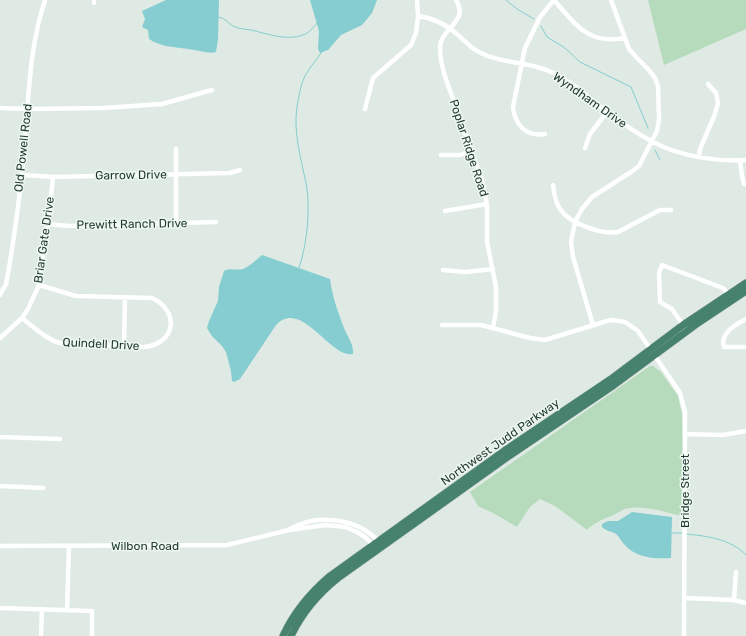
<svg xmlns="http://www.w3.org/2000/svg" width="746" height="636" font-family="Rubik,sans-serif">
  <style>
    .green { fill: #b6dbbc }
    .water { fill: #85cdd0 }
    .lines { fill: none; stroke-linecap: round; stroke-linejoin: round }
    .stream { stroke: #85cdd0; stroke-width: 1 }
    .trunk-casing { stroke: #bcc4c1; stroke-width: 8 }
    .minor { stroke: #fff; stroke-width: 4.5 }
    .trunk { stroke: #46826e; stroke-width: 7 }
    .labels { text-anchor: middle; stroke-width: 3; stroke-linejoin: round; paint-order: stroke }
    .street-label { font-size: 12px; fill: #1f392f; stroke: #eef7f1 }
  </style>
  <rect width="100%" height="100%" fill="#deeae3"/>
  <path class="green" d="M648,0H746V29L664,65Z
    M650,366H653L661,372L678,396L682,415L683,443L681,516C666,512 640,504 625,509C620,511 616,514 611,516C601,520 594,523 587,530L555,506L540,499L530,507L517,527L495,514L478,506L470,492Z"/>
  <path class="water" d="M166,0H219L218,39L216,52C208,54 202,51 194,50C179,47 162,48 149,39L148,30L142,27L145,19L142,11Z
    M310,0H377L372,13L362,25L341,35L328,50L320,53L318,49L319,31Z
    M262,255L330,279C332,296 338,312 344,328C347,336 354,344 353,354C330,359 302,298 276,325L240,379L234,382L232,381L231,371L226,352L222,346L212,336L207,328L209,321L218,301L219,287L224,271C229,267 236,271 243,269C250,266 256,260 262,255Z
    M632,512L672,517L671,558C653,559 636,558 624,544C621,541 619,536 616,534C611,531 606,531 602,527V524L608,521H618Z"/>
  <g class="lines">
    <path class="stream" d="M506,0L517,9L534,19
      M217,17C224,17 228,23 233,26C239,29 245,29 251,30C268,34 287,41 303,35C309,33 313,28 317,23
      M541,26L547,37L565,48L580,62L631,87L648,128
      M655,150L660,160
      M299,268C307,244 311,208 306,183C301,159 293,131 297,107C299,95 301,81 308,71C312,64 318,59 322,51
      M672,533H683
      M686,534C707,536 731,539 746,555"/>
    <g class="trunk-casing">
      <path id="trunk" d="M283,636C294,612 310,593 330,576L504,451L611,379L683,325L746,283
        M291,636C302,613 318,594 338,578L509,456L614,385L698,323L746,291"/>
    </g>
    <path class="minor" d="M94,0V3
      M456,0C470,22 440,28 440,48C440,67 449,87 455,105C463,129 472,153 481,177L487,204V242L496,287V311L493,328
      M554,0C576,25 588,45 625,38
      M418,16C434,18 446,24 458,35C465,41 471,48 479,52C501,64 527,61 549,71C570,80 588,97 606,111C625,125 644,139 666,148C689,157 721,162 746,160
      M0,108L28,109L103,108L162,104L212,90
      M365,109L373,78L411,45L416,33L418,16L417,0
      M545,134C526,137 515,125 513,107L525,48L540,17L554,0
      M585,148L590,134L607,112
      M176,149V223
      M441,155H460L471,151
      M699,157L700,149L715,114L718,103L716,93L708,84
      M740,161L742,176L744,184H746
      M22,175L53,177L230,173L240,170
      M553,185C554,193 555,202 560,209C569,223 601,235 618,232L660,210H671
      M445,211L487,204
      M48,224L69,226L216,222
      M443,270L466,272L493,269
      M0,295L6,284L9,268C16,225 22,181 25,138C29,91 30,45 45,0
      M22,318C35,328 47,340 63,344L145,347C176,343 180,311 152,298L76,296L39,285
      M746,319C736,325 724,330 723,343L724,347H746
      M442,325H481L530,338L545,340L607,321L613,320L625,322L638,331L674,384L680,393L685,412L684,636
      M593,325L573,257L571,242L575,222L582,209L592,197L631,172L639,166L657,131L659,119L658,86L655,78L649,70L637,58L629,49L611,0
      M683,325L672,309L660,302L659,273L662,265L723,288L728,294
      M0,338L22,318L28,309L39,285L48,224L53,177
      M124,346L125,297
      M685,434L723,435L746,431
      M0,437L60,439
      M0,486L43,488
      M290,529C317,513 358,518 379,542
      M0,546L227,545L289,530L326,525L345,527L357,532L365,537L374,546
      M684,598L734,600L746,603
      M734,600L736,572
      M0,608L92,611V636
      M67,610L69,546
      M41,636L42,609"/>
    <use href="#trunk" class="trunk"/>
  </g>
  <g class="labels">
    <g class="street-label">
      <text transform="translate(590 100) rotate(35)" y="4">Wyndham Drive</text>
      <text transform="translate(23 148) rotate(-84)" y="4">Old Powell Road</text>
      <text transform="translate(469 148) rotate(72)" y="4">Poplar Ridge Road</text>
      <text transform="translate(131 175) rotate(-1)" y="4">Garrow Drive</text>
      <text transform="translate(132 224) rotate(-1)" y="4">Prewitt Ranch Drive</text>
      <text transform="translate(44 240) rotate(-82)" y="4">Briar Gate Drive</text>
      <text transform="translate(101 344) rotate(3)" y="4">Quindell Drive</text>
      <text transform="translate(500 442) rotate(-35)" y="4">Northwest Judd Parkway</text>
      <text transform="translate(685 491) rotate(-90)" y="4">Bridge Street</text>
      <text x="145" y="550">Wilbon Road</text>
    </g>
  </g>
</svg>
